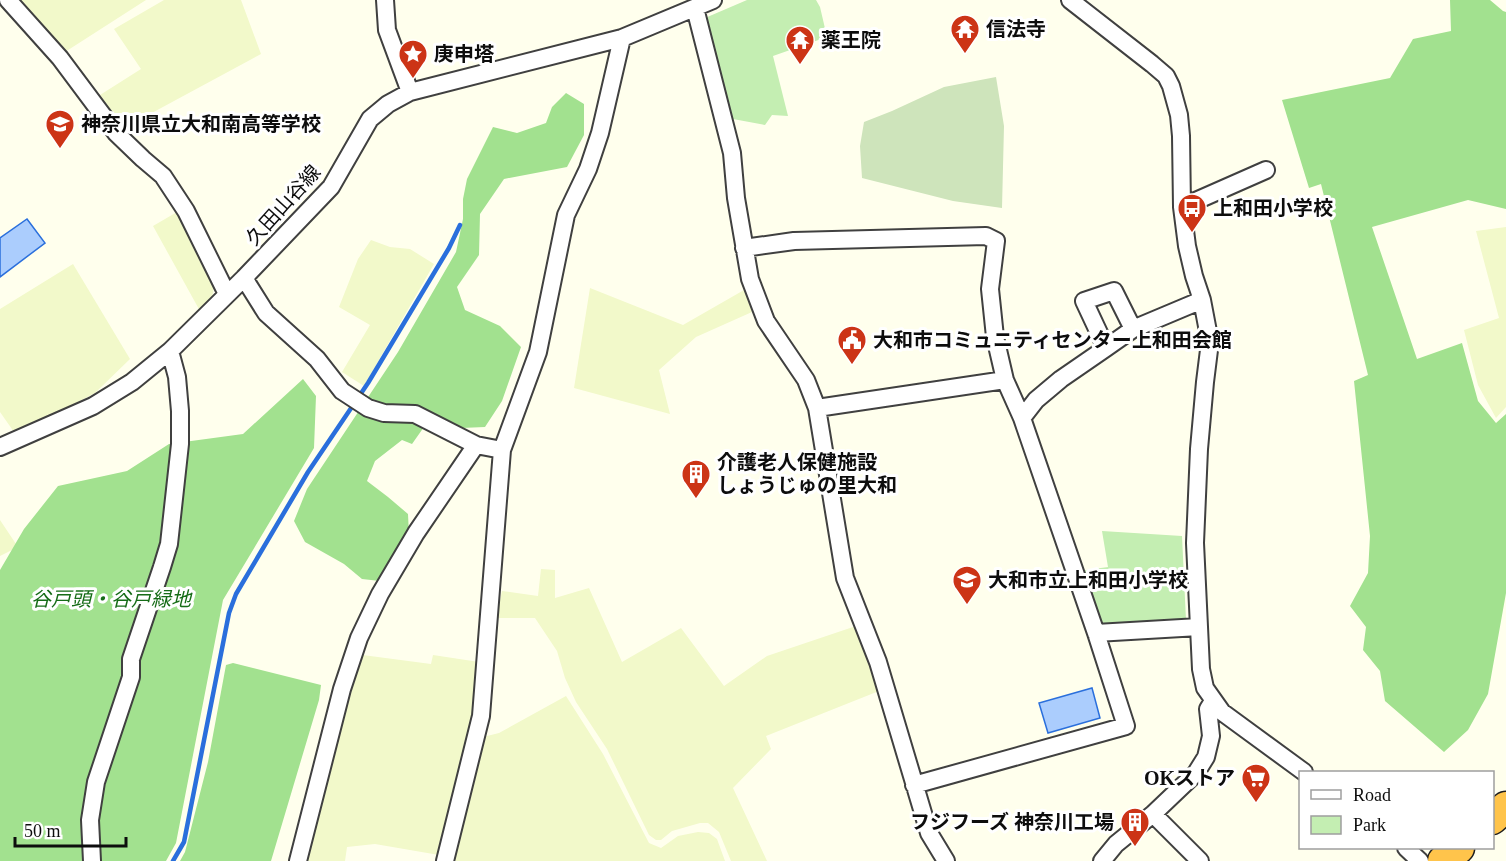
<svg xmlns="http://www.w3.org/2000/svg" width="1506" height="861" font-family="'Times New Roman','Noto Sans JP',serif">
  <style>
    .farmland { fill: #f2f9ca }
    .green { fill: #c4eeb2 }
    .forest { fill: #a2e18f }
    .cemetery { fill: #cee4bb }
    .water { fill: #abcdfd; stroke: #2a6fdc; stroke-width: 1.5 }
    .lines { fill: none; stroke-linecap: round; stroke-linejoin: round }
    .stream { stroke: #2a6fdc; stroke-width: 4.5 }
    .street-casing { stroke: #404040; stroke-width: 20 }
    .highway-casing { stroke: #1e1e1e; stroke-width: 33 }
    .street { stroke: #fff; stroke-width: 16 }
    .highway { stroke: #ffc44b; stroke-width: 30 }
    .labels { text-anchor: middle; stroke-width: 6; stroke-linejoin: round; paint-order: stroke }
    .poi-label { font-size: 20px; font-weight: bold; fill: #0d0d0d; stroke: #fff; text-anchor: start }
    .street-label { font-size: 20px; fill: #0d0d0d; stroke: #fff }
    .park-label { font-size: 20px; font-style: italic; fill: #166c17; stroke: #fff }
  </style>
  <rect width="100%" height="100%" fill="#ffffed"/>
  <path class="farmland" d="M15,0H146L65,52Z
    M164,0H241L261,54L124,128L100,95L141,69L114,29Z
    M177,212L214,287L212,297L200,311L153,226Z
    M1506,227V407L1496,418L1478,385L1464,330L1499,318L1476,231Z
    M371,240L390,247L410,249L434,264L364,386L342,372L370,325L339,307L358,259Z
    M73,264L130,359L95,393L47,418L14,432L0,412V309Z
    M590,288L683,325L744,290L752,312L696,337L659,370L670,414L574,388Z
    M0,520L18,547L0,556Z
    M541,569L555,570V598L589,588L622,662L681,628L724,686L767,656L856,626L879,691L766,736L771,749L733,788L767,861H731L719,832L708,823H700L672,831L661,840H656L649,835L607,749L576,702L565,678L557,651L535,618H496L502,591L538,596Z
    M355,654L431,664L433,655L479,662L472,724L439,855L375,844L347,847L345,861H302Z
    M566,696L603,754L649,843L661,848L678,836L698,832L709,833L717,839L725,861H456L452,858L483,737L499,733Z"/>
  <path class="green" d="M747,0H816L820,7L827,37L773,56L788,116L772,115L765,125L733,119L705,18Z
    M1102,531L1182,536L1186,620L1095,625L1079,571L1108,567Z"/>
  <path class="forest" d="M1450,0H1490L1503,11L1506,12V209L1468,200L1372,227L1417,359L1462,343L1478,401L1496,423L1506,414V593L1488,694L1468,730L1444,752L1385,701L1380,671L1363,650L1366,627L1350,606L1368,573L1370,536L1354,381L1368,375L1321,184L1309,188L1282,100L1390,78L1413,39L1451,31Z
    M566,93L584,104V135L567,167L504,179L480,214L479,255L457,287L465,310L500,326L521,347L502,401L485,427L461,428L431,417L412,444L402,440L375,461L367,481L388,497L408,514L409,535L380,581L362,579L344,564L305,542L294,521L307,489L398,352L456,252L463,219V199L467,179L493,127L517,133L546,123L552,107Z
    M303,379L316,396L314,448L223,600L176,843L166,861H0V570L24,529L58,486L127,471L169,444L243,434Z
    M233,663L321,685L319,700L271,861H180L185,852L208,762L226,665Z"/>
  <path class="cemetery" d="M996,77L1004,126L1002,208L953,201L862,178L860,146L864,122L892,111L944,87Z"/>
  <path class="water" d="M27,219L45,243L0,277V238Z
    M1092,688L1100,718L1048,733L1039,703Z"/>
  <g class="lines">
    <path class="stream" d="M173,861L184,842L229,613L236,594L308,472L368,383L449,248L460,225"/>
    <g class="street-casing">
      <path id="street" d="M8,0L60,58L116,133L143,159L163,176L186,211L227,294
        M385,0L387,30L410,92
        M1070,0L1152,64L1166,76L1171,86L1179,115L1181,136L1182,207L1187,246L1194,276L1202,300L1210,342L1205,382L1199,449L1195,543L1201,669L1205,688L1222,712L1304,772
        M695,8L732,153L736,198L750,279L766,321L806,380L817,408L845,578L878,662L929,833L946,861
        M1182,207L1266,170
        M744,248L794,241L986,236L996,241L990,289L995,337L1005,380L1022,418L1096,633L1126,726L914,785
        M244,278L266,313L317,359L342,391L368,408L384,413L415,414L476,445L502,450
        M1106,348L1084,301L1114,291L1133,329
        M817,408L1005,380
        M1022,418L1036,400L1061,379L1106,348L1133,329L1202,300
        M0,447L93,406L132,382L170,351L244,278L331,187L370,119L388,104L410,92L622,38L713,0
        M1096,633L1199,627
        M1153,814L1200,861
        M1406,848L1420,861
        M92,861L90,820L96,782L131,677V659L162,567L169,544L180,444V411L177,377L170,351
        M298,861L342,689L359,638L380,594L416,533L476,445
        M445,861L481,716L502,450L538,352L566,215L588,169L600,133L622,38
        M1102,861L1116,844L1153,814L1196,773L1206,757L1211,736L1208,709L1213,701"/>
    </g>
    <g class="highway-casing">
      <path id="highway" d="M1492,819L1506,807
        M1443,861L1459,848"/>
    </g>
    <use href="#street" class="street"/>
    <use href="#highway" class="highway"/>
  </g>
  <defs>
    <g id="temple-pin" transform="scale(1.5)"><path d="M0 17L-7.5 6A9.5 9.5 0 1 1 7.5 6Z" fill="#cc3416" stroke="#fff"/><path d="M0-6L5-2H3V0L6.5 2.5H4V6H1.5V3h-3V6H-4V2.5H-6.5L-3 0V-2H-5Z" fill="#fff"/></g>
    <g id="sight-pin" transform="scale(1.5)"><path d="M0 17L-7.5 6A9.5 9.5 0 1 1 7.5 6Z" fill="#cc3416" stroke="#fff"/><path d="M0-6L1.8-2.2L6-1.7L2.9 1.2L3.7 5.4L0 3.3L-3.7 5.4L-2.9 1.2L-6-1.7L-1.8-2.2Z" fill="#fff"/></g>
    <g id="school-pin" transform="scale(1.5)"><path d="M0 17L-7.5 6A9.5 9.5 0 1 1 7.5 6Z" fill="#cc3416" stroke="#fff"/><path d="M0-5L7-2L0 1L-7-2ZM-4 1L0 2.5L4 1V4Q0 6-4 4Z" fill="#fff"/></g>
    <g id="bus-pin" transform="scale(1.5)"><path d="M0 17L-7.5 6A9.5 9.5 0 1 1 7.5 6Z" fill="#cc3416" stroke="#fff"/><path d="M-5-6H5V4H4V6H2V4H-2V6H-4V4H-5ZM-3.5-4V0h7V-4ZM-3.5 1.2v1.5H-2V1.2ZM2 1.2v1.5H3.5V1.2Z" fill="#fff"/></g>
    <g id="civic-pin" transform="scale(1.5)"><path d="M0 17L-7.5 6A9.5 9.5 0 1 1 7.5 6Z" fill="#cc3416" stroke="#fff"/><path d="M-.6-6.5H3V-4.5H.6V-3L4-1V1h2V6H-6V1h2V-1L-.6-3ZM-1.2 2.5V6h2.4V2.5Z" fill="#fff"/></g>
    <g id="building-pin" transform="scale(1.5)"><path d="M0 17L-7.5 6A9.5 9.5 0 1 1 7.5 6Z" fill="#cc3416" stroke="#fff"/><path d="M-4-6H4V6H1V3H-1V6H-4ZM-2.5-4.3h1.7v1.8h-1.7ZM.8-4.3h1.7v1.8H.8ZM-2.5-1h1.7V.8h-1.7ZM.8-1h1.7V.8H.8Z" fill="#fff"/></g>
    <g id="supermarket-pin" transform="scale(1.5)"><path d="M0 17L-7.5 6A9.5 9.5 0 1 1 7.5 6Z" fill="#cc3416" stroke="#fff"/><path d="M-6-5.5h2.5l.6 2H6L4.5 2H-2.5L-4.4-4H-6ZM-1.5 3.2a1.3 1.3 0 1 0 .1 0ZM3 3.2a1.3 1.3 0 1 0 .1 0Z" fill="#fff"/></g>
  </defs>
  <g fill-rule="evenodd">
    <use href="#temple-pin" x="965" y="29"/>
    <use href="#temple-pin" x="800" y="40"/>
    <use href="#sight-pin" x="413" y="54"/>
    <use href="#school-pin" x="60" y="124"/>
    <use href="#bus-pin" x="1192" y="208"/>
    <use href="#civic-pin" x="852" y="340"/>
    <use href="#building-pin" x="696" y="474"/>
    <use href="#school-pin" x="967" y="580"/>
    <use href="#supermarket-pin" x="1256" y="778"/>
    <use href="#building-pin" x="1135" y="822"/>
  </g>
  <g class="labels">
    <g class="poi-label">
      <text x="986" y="36">信法寺</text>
      <text x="821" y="47">薬王院</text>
      <text x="434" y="61">庚申塔</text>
      <text x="81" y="131">神奈川県立大和南高等学校</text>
      <text x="1213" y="215">上和田小学校</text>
      <text x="873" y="347">大和市コミュニティセンター上和田会館</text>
      <text x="717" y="469">介護老人保健施設<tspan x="717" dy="23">しょうじゅの里大和</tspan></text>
      <text x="988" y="587">大和市立上和田小学校</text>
      <text x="1235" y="785" text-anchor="end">OKストア</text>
      <text x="1114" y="829" text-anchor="end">フジフーズ 神奈川工場</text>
    </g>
    <g class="street-label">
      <text transform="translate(283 205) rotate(-48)" y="7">久田山谷線</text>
    </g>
    <g class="park-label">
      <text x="111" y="606">谷戸頭・谷戸緑地</text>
    </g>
  </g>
  <rect x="1299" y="771" width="195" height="78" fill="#ffffff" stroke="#9e9e9e" stroke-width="1.5"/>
  <rect x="1311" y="790" width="30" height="9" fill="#ffffff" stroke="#9e9e9e" stroke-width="1.5"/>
  <text x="1353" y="801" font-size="18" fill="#0d0d0d">Road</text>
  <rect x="1311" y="816" width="30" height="18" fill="#c4eeb2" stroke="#9e9e9e" stroke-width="1.5"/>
  <text x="1353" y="831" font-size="18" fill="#0d0d0d">Park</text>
  <path d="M15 837v9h111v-9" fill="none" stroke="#0d0d0d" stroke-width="3"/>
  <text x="24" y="837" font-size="18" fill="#0d0d0d" stroke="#ffffff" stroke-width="4.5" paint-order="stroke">50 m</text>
</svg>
